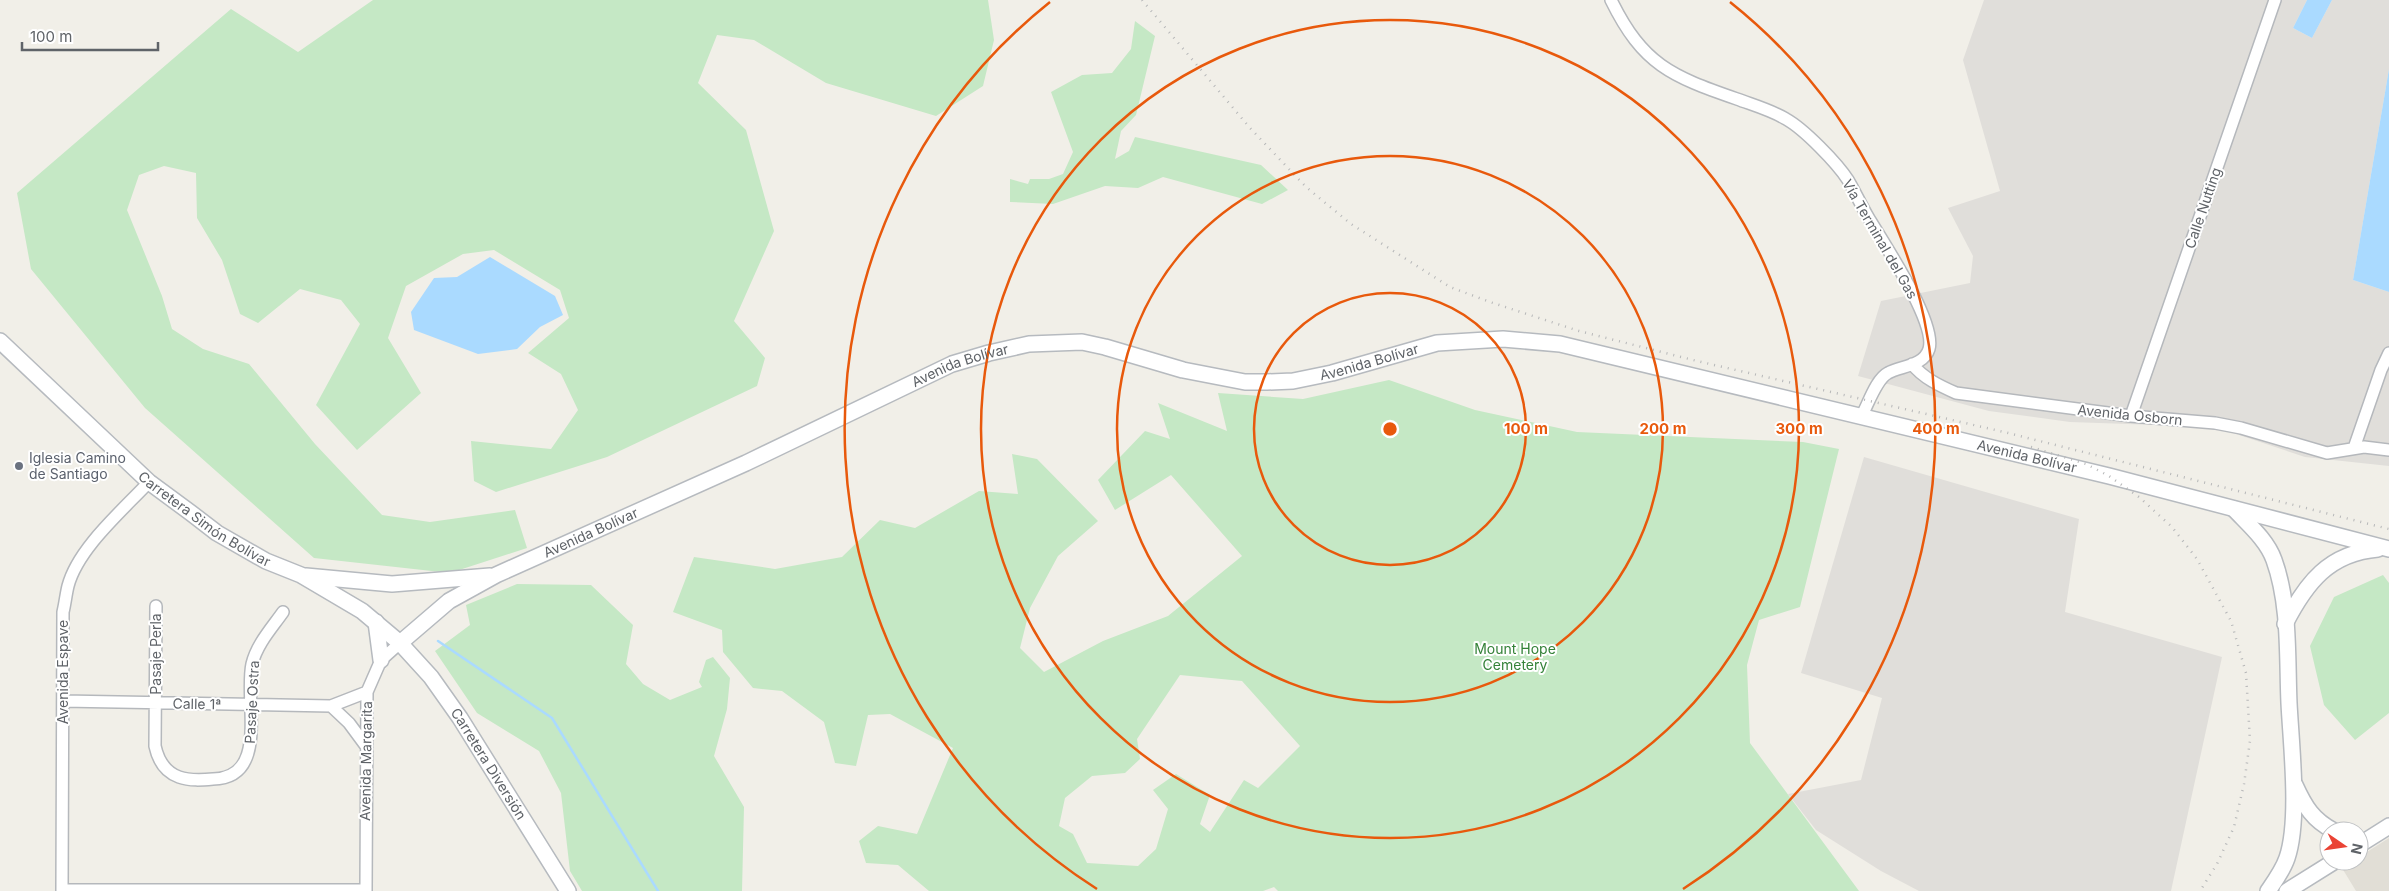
<svg xmlns="http://www.w3.org/2000/svg" width="2389" height="891" font-family="Inter,sans-serif">
  <style>
    .industrial { fill: #e0deda }
    .education { fill: #e1ded6 }
    .green { fill: #c5e8c5; fill-rule: evenodd }
    .water { fill: #aadaff }
    .lines { fill: none; stroke-linecap: round; stroke-linejoin: round }
    .stream { stroke: #aadaff; stroke-width: 2.5 }
    .street-casing { stroke: #b5b8bc; stroke-width: 14 }
    .secondary-casing { stroke: #b6babf; stroke-width: 18 }
    .street { stroke: #fff; stroke-width: 11 }
    .secondary { stroke: #fff; stroke-width: 15 }
    .rail { stroke: #b6b7b8; stroke-width: 2.5; stroke-dasharray: 1 6; stroke-linecap: butt }
    .ring { fill: none; stroke: #e8590c; stroke-width: 2.5 }
    .worship-dot { fill: #6b7280; stroke: #fff; stroke-width: 2 }
    .labels { text-anchor: middle; stroke-width: 4; stroke-linejoin: round; paint-order: stroke }
    .street-label { font-size: 14px; fill: #5f6368; stroke: #fff }
    .worship-label { font-size: 14px; fill: #5b616d; stroke: #fff; text-anchor: start }
    .park-label { font-size: 14px; fill: #348238; stroke: #fff }
    .centre { fill: #e8590c; stroke: #fff; stroke-width: 2.5 }
    .ring-label { font-size: 15px; text-anchor: middle; font-weight: bold; fill: #e8590c; stroke: #fff; stroke-width: 4; stroke-linejoin: round; paint-order: stroke }
  </style>
  <rect width="100%" height="100%" fill="#f1efe8"/>
  <path class="industrial" d="M1984,0H2307L2293,28L2312,38L2332,0H2389V69L2353,280L2389,292V466L2305,457L2215,427L2070,422L1989,411L1858,376L1881,301L1970,283L1973,256L1948,208L2000,191L1963,60Z
    M1864,457L2079,519L2065,612L2222,657L2171,891H1919L1881,871L1816,830L1788,794L1861,780L1882,698L1801,673Z"/>
  <path class="education" d="M2389,838V891H2356L2342,868L2353,861H2359V857Z"/>
  <path class="green" d="M373,0H988L994,40L983,86L936,116L826,83L754,40L717,35L698,83L746,130L774,231L734,321L765,358L757,386L607,457L496,492L474,481L471,441L551,449L578,410L561,374L528,353L569,318L560,290L494,250L463,254L406,286L388,338L421,393L357,450L316,405L360,324L341,300L300,289L258,323L240,314L222,260L197,218L196,173L164,166L139,175L127,210L162,296L172,329L203,349L249,364L315,444L382,515L430,522L515,510L527,548L450,573L314,558L145,408L31,269L17,193L231,9L298,52Z
    M1135,21L1155,36L1136,115L1121,131L1115,159L1129,151L1135,137L1261,165L1288,190L1262,204L1163,177L1138,188L1105,186L1053,204L1010,202V179L1028,184L1030,179H1049L1063,174L1073,152L1051,92L1082,75L1112,73L1131,49Z
    M1389,380L1475,410L1577,432L1803,442L1839,449L1800,607L1759,620L1747,665L1750,743L1859,891H1278L1274,887L1263,891H929L898,865L866,863L859,841L878,826L917,834L953,748L890,714L868,715L856,766L835,763L824,722L782,691L753,688L723,652L722,630L673,612L694,557L775,569L842,557L880,520L915,528L979,491L1018,494L1012,454L1037,459L1098,521L1058,556L1030,608L1020,648L1044,672L1103,641L1168,616L1242,556L1171,475L1115,510L1098,480L1145,431L1170,439L1158,403L1227,431L1218,393L1303,399ZM1180,675L1242,681L1300,746L1258,788L1244,780L1210,832L1200,824L1210,795L1176,774L1153,790L1168,809L1156,849L1138,866L1087,863L1073,834L1059,826L1065,798L1092,776L1125,773L1140,759L1137,739Z
    M2383,575L2389,583V713L2355,740L2324,705L2310,646L2334,597Z
    M517,584L591,585L633,625L626,664L643,684L670,700L702,687L699,682L706,660L713,657L730,678L727,709L714,756L744,807L742,891H582L570,871L561,793L539,751L477,713L435,651L470,625L466,605Z"/>
  <path class="water" d="M2307,0H2332L2312,38L2293,28Z
    M2389,69V292L2353,280Z
    M490,257L555,296L563,315L540,327L517,349L478,354L414,330L411,312L434,278L457,277Z"/>
  <g class="lines">
    <path class="stream" d="M438,641L552,718L658,891"/>
    <g class="street-casing">
      <path id="street" d="M1611,0C1643,65 1671,76 1737,99C1753,105 1771,110 1786,119C1804,129 1837,163 1848,180C1855,192 1861,205 1868,217C1883,242 1937,323 1929,349C1924,366 1901,366 1888,373C1876,379 1868,405 1861,417
        M1912,364C1923,378 1940,386 1956,393L2131,416L2215,423L2241,428L2327,453L2364,447L2389,450
        M2131,416L2275,0
        M2354,448L2381,370L2389,353
        M156,606L155,746C158,760 165,772 179,777C190,781 202,780 213,779C270,778 244,700 252,664C257,644 271,629 283,612
        M63,701L331,706L367,692
        M331,706L349,723L366,746
        M62,890H366
        M62,891L63,612C65,604 66,594 68,586C78,548 123,510 149,482
        M366,891L367,692L381,660L400,643"/>
    </g>
    <g class="secondary-casing">
      <g id="secondary">
        <path id="s1" d="M0,341L149,482L191,513L217,533L266,561L301,575L362,611L400,643L431,677L460,718L568,891"/>
        <path d="M2234,509C2248,524 2267,540 2274,560C2290,604 2287,657 2289,703C2291,744 2300,820 2287,858C2283,870 2275,881 2268,891"/>
        <path d="M306,576L392,584L490,576"/>
        <path d="M376,622L381,660"/>
        <path d="M2285,624C2306,583 2329,553 2378,549"/>
        <path id="s2" d="M400,643L449,601L496,575L746,463L952,364L989,353L1029,344L1082,342L1105,347L1183,370L1245,382H1267L1293,381L1332,373L1437,343L1503,339L1560,344L2109,476L2389,549"/>
        <path d="M2295,785C2305,807 2313,820 2334,831"/>
        <path d="M2359,845L2389,826"/>
        <path d="M2287,891L2335,861"/>
      </g>
    </g>
    <use href="#street" class="street"/>
    <use href="#secondary" class="secondary"/>
    <path class="rail" d="M1142,0L1250,128L1306,187L1351,224L1450,287L1490,302L1579,331L1697,361L2004,432L2389,529
      M2031,447L2086,464L2109,476L2139,497L2172,527L2197,559L2231,621L2246,673L2250,741L2244,784L2234,827L2217,864L2200,891"/>
  </g>
  <g class="ring">
    <circle cx="1390" cy="429" r="136"/>
    <circle cx="1390" cy="429" r="273"/>
    <circle cx="1390" cy="429" r="409"/>
    <path d="M1097 889A546 546 0 0 1 1050 2M1730 2A546 546 0 0 1 1683 889"/>
  </g>
  <circle class="worship-dot" cx="19" cy="466" r="5"/>
  <g class="labels">
    <g class="street-label">
      <text transform="translate(2203 208) rotate(-71)" y="5">Calle Nutting</text>
      <text transform="translate(1880 239) rotate(60)" y="5">Vía Terminal del Gas</text>
      <text dy="5" stroke="none"><textPath href="#s2" startOffset="1048">Avenida Bolívar</textPath></text>
      <text dy="5" stroke="none"><textPath href="#s2" startOffset="628">Avenida Bolívar</textPath></text>
      <text transform="translate(2130 415) rotate(6)" y="5">Avenida Osborn</text>
      <text dy="5" stroke="none"><textPath href="#s2" startOffset="1722">Avenida Bolívar</textPath></text>
      <text dy="5" stroke="none"><textPath href="#s1" startOffset="272">Carretera Simón Bolívar</textPath></text>
      <text dy="5" stroke="none"><textPath href="#s2" startOffset="222">Avenida Bolívar</textPath></text>
      <text transform="translate(156 654) rotate(-90)" y="5">Pasaje Perla</text>
      <text transform="translate(63 672) rotate(-90)" y="5">Avenida Espave</text>
      <text transform="translate(252 702) rotate(-87)" y="5">Pasaje Ostra</text>
      <text transform="translate(197 704) rotate(1)" y="5">Calle 1ª</text>
      <text transform="translate(366 761) rotate(-89)" y="5">Avenida Margarita</text>
      <text dy="5" stroke="none"><textPath href="#s1" startOffset="655">Carretera Diversión</textPath></text>
    </g>
    <g class="worship-label">
      <text x="29" y="463">Iglesia Camino<tspan x="29" dy="16">de Santiago</tspan></text>
    </g>
    <g class="park-label">
      <text x="1515" y="654">Mount Hope<tspan x="1515" dy="16">Cemetery</tspan></text>
    </g>
  </g>
  <circle cx="1390" cy="429" r="8" class="centre"/>
  <g class="ring-label">
    <text x="1526" y="434">100 m</text>
    <text x="1663" y="434">200 m</text>
    <text x="1799" y="434">300 m</text>
    <text x="1936" y="434">400 m</text>
  </g>
  <g transform="translate(2344 846) rotate(103)"><circle r="24" fill="#ffffff" stroke="#bfc1c3"/>
  <path d="M0-4L9 19L0 12L-9 19Z" fill="#ea4335"/>
  <text y="-8" font-size="14" font-weight="bold" text-anchor="middle" fill="#5f6368">N</text>
  </g>
  <path d="M22 42v8h136v-8" fill="none" stroke="#5f6368" stroke-width="2.5"/>
  <text x="30" y="42" font-size="15" fill="#5f6368" stroke="#ffffff" stroke-width="4" paint-order="stroke">100 m</text>
</svg>
